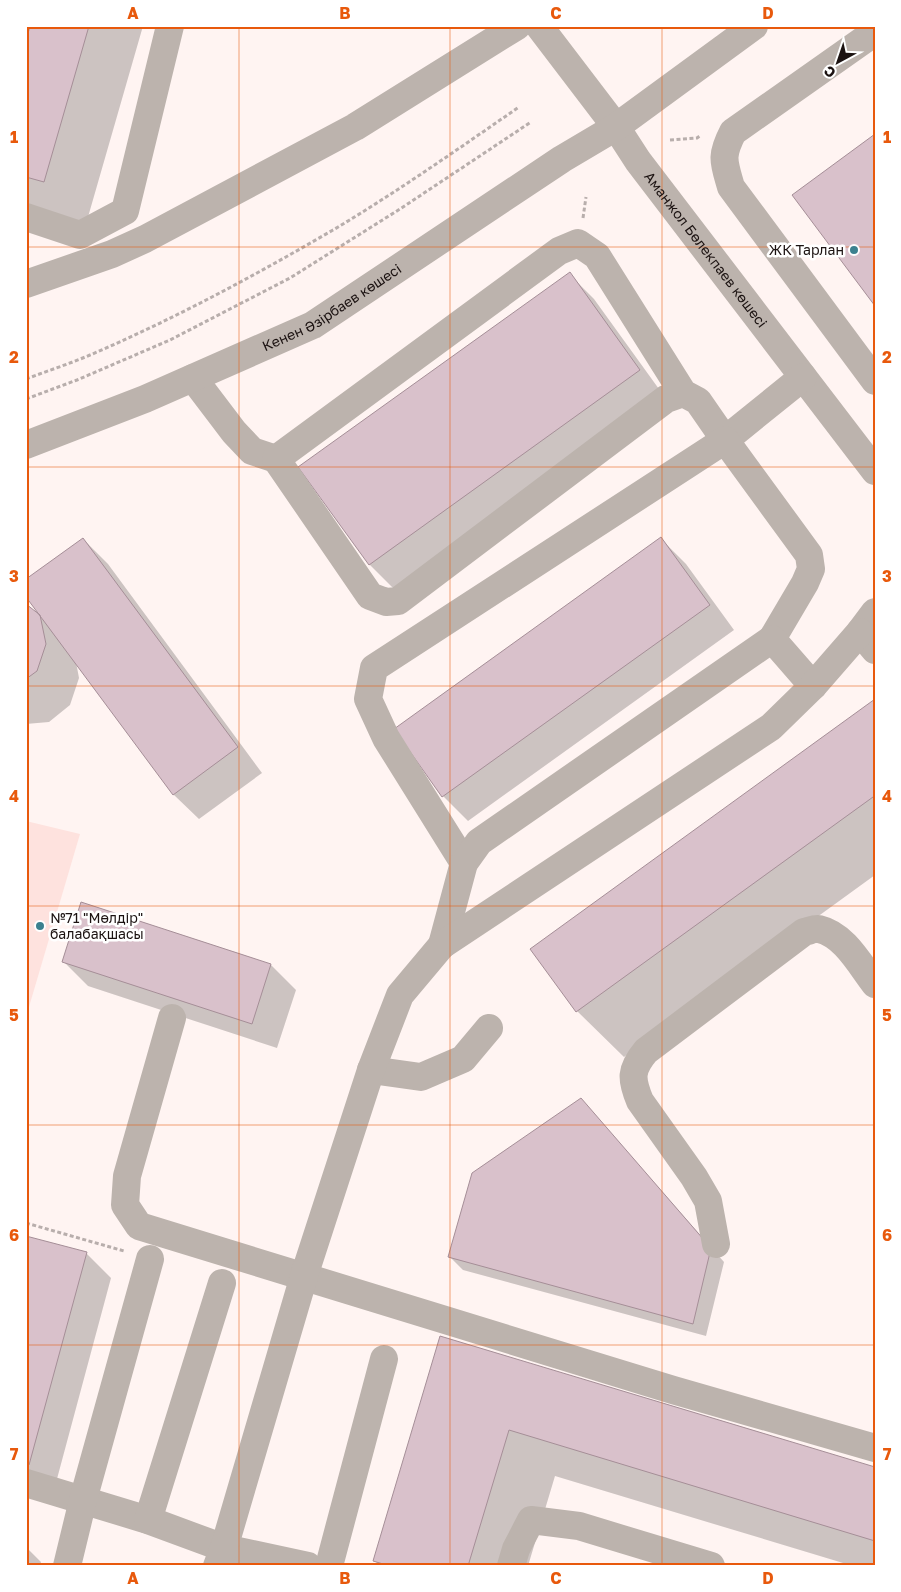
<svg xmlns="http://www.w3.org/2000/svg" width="901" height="1592" font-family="'Golos Text',sans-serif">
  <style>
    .built { fill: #fee2de }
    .shadow { fill: #0003 }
    .building { fill: #d9c1cb; stroke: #a58e97 }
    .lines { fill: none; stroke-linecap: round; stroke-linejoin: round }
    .path { stroke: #b8aeac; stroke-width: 3; stroke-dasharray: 4 2.5; stroke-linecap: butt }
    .minor { stroke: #bcb3ad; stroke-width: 28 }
    .grid { fill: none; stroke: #e8590c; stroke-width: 1; stroke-opacity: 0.55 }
    .poi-dot { fill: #3c818f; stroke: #fff; stroke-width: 2 }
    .labels { text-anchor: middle; stroke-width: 5; stroke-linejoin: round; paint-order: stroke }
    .street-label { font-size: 14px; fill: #1b1211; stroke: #fff }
    .poi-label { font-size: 14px; fill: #1b1211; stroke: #fff; text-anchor: end }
    .neatline { fill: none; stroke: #e8590c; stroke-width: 2 }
    .grid-label { font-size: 16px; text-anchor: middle; font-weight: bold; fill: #e8590c }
  </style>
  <rect width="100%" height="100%" fill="#fff4f2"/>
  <path class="built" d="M26,821L80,834L26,1017Z"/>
  <path class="shadow" d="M32,26H143L86,224L26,206V45Z
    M569,274L594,299L664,396L394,589L369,564Z
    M83,539L108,564L262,773L199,819L174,795L76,662L79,678L70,705L49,722L26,724V605L44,620Z
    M661,539L686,564L734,630L468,821L443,796Z
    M875,701V875L624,1057L577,1011L532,950Z
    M63,961L271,965L296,990L277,1048L88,986Z
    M581,1100L724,1262L706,1336L463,1270L449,1256Z
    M26,1237L86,1253L111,1278L54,1490L26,1482Z
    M441,1338L875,1469V1566H853L555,1476L528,1566H380L374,1560Z
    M26,1547L41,1562L40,1566H26Z"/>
  <path class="building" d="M30,26H89L44,182L26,177V41Z
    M875,134V306L792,195Z
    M570,272L640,370L369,565L298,467Z
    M661,537L710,605L442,797L394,729Z
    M83,538L238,747L173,795L26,597V579Z
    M26,604L40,615L46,644L37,671L26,679Z
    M875,699V799L873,797L576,1012L530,949Z
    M81,902L271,964L252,1024L62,962Z
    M581,1098L711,1248L693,1324L448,1257L472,1173Z
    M26,1236L87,1252L29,1465H26Z
    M440,1336L875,1467V1541L509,1430L468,1566H390L373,1561Z"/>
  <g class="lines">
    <path class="path" d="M670,140L697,138L701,135
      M583,218L586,197
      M26,379C47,371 69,364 90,355C174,319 254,276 333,230C397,192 458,149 519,107
      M26,399L77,380L170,340L290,278L400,209L531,122
      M26,1223L124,1251"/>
    <g class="minor">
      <path id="s1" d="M539,26L616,127L638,161L875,471"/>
      <path d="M875,32L733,132C720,157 724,162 731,187L875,381"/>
      <path d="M26,217L80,235L125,211L170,26"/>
      <path d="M26,284L112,254L145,239L355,127L517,26"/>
      <path d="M193,378L234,432L252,451L276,459"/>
      <path d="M683,393L597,256L578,243L559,251L276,459L370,596L386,602L398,601L666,399L683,393L698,401L725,440L803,377"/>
      <path id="s2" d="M26,445L145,399L313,325L562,159L616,127L754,26"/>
      <path d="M875,612L860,632L875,650"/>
      <path d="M464,863L386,738L368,699L374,668L725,440L809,555L811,569L805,583L772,639"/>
      <path d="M442,945L464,863L479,842L772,639L813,686"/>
      <path d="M172,1018L127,1176L125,1205L139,1226L673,1390L875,1448"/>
      <path d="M371,1070L421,1077L463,1059L489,1028"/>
      <path d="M716,1244L708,1201L694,1177L640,1101C631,1079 630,1070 646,1051L804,932C809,931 815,928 819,929C845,935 860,965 875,984"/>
      <path d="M26,1483L148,1520L224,1548L308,1566"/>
      <path d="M148,1520L222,1283"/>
      <path d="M67,1566L83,1500L150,1259"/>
      <path d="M217,1566L224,1548L304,1276L371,1070L400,995L442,945L771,727L813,686L860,632"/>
      <path d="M329,1566L384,1359"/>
      <path d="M511,1566L516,1549L531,1520L579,1526L711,1566"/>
    </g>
  </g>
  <path class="grid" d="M239,26V1566M450,26V1566M662,26V1566M26,247H875M26,467H875M26,686H875M26,906H875M26,1125H875M26,1345H875"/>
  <g class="poi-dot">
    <circle cx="854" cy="250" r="5"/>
    <circle cx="40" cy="926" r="5"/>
  </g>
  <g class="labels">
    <g class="street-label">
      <text dy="5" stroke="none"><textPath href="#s1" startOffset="279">Аманжол Бөлекпаев көшесі</textPath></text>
      <text dy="5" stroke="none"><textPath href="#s2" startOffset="336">Кенен Әзірбаев көшесі</textPath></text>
    </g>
    <g class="poi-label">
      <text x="844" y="255">ЖК Тарлан</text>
      <text x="50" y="923" text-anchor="start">№71 "Мөлдір"<tspan x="50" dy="16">балабақшасы</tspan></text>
    </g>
  </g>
  <rect width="901" height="1592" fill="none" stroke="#ffffff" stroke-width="55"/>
  <g transform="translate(838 62) rotate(220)" stroke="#ffffff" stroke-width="4" paint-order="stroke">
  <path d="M0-4L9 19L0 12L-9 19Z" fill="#1b1211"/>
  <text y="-8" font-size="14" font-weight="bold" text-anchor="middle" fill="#1b1211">С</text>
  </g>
  <rect x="28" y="28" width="846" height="1536" class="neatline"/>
  <g class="grid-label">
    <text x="133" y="19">A</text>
    <text x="345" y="19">B</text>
    <text x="556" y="19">C</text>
    <text x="768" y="19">D</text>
    <text x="14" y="143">1</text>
    <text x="887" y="143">1</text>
    <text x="14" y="363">2</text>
    <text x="887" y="363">2</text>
    <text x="14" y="582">3</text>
    <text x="887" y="582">3</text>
    <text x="14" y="802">4</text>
    <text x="887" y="802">4</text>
    <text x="14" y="1021">5</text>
    <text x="887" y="1021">5</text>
    <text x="14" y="1241">6</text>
    <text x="887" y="1241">6</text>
    <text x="14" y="1460">7</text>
    <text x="887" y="1460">7</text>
    <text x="133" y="1584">A</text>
    <text x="345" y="1584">B</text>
    <text x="556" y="1584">C</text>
    <text x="768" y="1584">D</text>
  </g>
</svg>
